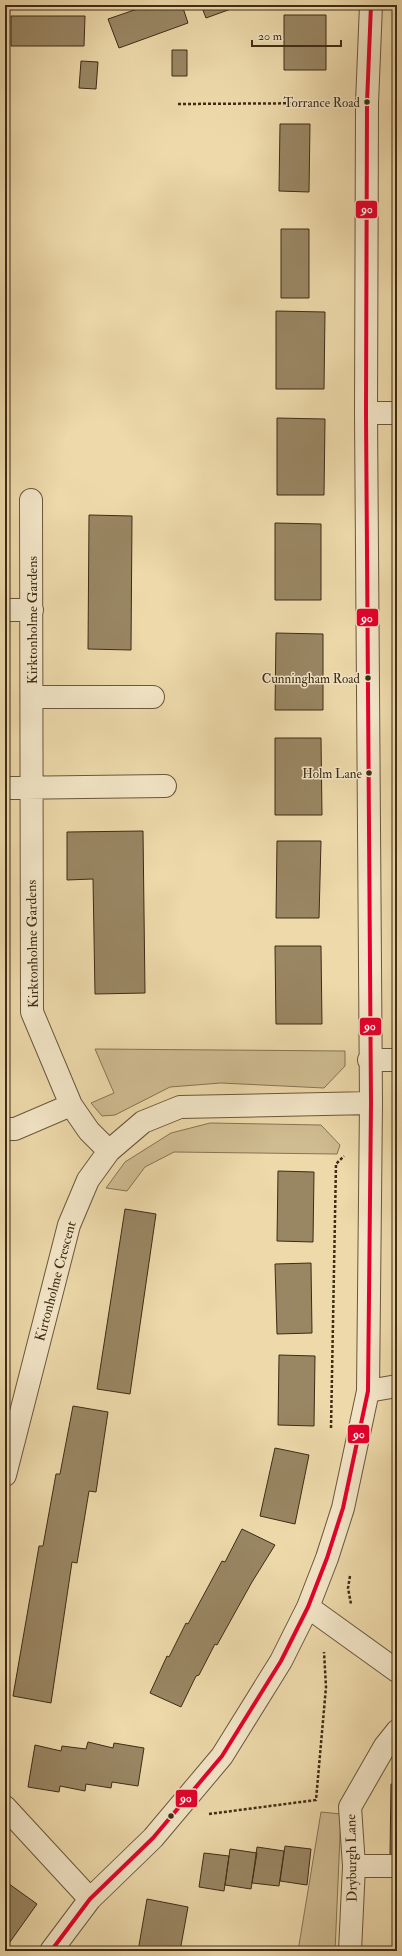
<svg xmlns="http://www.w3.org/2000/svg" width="402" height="1956" font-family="'IM FELL Double Pica',serif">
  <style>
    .green { fill: #cfbc91; stroke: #867454 }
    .building { fill: #998663; stroke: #3e2c16 }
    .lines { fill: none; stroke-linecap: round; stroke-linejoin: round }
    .minor-casing { stroke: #6a573b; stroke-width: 24 }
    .path { stroke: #3e2c16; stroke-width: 2.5; stroke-dasharray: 3 2; stroke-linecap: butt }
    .minor { stroke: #f3e6c8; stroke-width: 22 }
    .bus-1-casing { stroke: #f3e6c8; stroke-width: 7 }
    .bus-1 { stroke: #e4002b; stroke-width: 4 }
    .bus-dot { fill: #3e2c16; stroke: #f3e6c8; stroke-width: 1.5 }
    .labels { text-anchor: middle; stroke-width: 3; stroke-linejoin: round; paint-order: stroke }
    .bus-label { font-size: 13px; fill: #3e2c16; stroke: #f3e6c8; text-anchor: end }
    .street-label { font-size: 14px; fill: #3e2c16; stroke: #f3e6c8 }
    .line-badge { stroke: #f3e6c8; stroke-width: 1.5 }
    .badge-label { font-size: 11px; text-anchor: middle; font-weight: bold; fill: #fff }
  </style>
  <rect width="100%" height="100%" fill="#edd9aa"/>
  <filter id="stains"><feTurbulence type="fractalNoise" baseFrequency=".005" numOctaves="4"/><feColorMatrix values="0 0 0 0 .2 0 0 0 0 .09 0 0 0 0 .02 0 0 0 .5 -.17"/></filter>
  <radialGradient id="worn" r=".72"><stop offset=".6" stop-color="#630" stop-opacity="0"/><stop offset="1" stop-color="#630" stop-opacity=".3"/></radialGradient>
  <path class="green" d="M95,1049L345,1051V1066L324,1088L221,1083L170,1087L115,1115L102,1116L91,1103L114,1093Z
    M210,1123L321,1125L340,1145L337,1154L174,1152L145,1167L127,1191L106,1188L125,1162L171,1133Z
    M321,1812L341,1814L335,1951H298Z"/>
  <path class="building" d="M149,5H182L188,23L119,48L108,19Z
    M201,5H242L206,18Z
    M284,15H326V70H284Z
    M11,16H85L84,46H11Z
    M172,50H187V76H172Z
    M81,61L98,62L96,89L79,88Z
    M280,124H310L309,192L279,191Z
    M281,229H309V298H281Z
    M276,311L325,312L324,389H276Z
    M277,418L325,419L324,495H277Z
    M89,515L132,516L131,650L88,649Z
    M275,523L321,524V600H275Z
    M276,633L323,634V710H275Z
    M275,738H321L322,815H275Z
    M143,831L145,993L95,994L93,879L67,880V832Z
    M277,841H321L319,918H276Z
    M275,946H321L322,1024H276Z
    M278,1171L314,1172L313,1242L277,1241Z
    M125,1209L156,1214L130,1394L97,1389Z
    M311,1263L312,1333L277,1334L275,1264Z
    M279,1355L315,1356L314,1426L278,1425Z
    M73,1406L108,1412L96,1492L89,1491L77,1563L72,1562L51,1703L13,1696L39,1546H43L56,1474H60Z
    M275,1448L309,1455L295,1524L260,1516Z
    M242,1529L275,1545L252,1582L217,1645L215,1644L199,1675L196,1676L181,1707L150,1693L167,1656L169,1657L186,1623L188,1624L222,1561L225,1562Z
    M88,1742L113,1748L114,1743L144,1748L138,1786L112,1782L111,1788L86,1784L85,1791L60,1786L59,1792L28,1787L35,1745L61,1751L62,1746L86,1749Z
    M391,1784H397V1855H390Z
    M285,1846L311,1849L307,1885L280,1881Z
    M257,1847L284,1851L279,1886L252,1883Z
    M230,1849L257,1853L251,1889L225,1885Z
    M204,1853L229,1856L224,1891L199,1887Z
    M5,1881L37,1904L5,1949Z
    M147,1899L188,1907L180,1951H138Z"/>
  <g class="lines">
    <g class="minor-casing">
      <path id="minor" d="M366,413H397
        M31,500L32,1012L71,1105L89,1131L109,1151
        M5,610H32
        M33,697H153
        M5,788L165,786
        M369,1060H397
        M5,1129H15L71,1105
        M368,1391L397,1386
        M5,1475L69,1225L88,1180L109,1151L143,1122L180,1107L371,1103
        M308,1607L397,1671
        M5,1807L90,1899
        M354,1866H397
        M51,1951L90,1899L153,1838L222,1756L281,1661L308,1607L327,1558L343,1508L368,1391L371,1103L366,413L367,103L371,5
        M350,1951L354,1866L350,1807L385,1746L397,1731"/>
    </g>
    <path class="path" d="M178,104L341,103
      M331,1428L336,1164L344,1156
      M350,1576L348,1588L351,1604
      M209,1814L316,1800L326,1687L324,1652"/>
    <use href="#minor" class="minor"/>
    <g class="bus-1-casing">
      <path id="bus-1" d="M51,1951L90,1899L153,1838L222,1756L281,1661L308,1607L327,1558L343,1508L368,1391L371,1103L366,413L367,103L371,5"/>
    </g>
    <use href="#bus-1" class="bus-1"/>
  </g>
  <g class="bus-dot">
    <circle cx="367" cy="102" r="3.5"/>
    <circle cx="368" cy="678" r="3.5"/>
    <circle cx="369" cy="773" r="3.5"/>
    <circle cx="171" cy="1816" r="3.5"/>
  </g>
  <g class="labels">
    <g class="bus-label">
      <text x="360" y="107">Torrance Road</text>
      <text x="360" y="683">Cunningham Road</text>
      <text x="362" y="778">Holm Lane</text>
    </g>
    <g class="street-label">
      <text transform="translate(32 620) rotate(-90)" y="5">Kirktonholme Gardens</text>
      <text transform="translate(32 944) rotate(-91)" y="5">Kirktonholme Gardens</text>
      <text transform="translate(55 1281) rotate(-75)" y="5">Kirtonholme Crescent</text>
      <text transform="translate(351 1858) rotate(-91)" y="5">Dryburgh Lane</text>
    </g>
  </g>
  <g class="line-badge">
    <rect x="355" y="200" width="23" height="19" rx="4" fill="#e4002b"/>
    <rect x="356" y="608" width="23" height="19" rx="4" fill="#e4002b"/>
    <rect x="359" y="1017" width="23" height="19" rx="4" fill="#e4002b"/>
    <rect x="347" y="1424" width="23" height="20" rx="4" fill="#e4002b"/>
    <rect x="175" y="1789" width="23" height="19" rx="4" fill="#e4002b"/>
  </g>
  <g class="badge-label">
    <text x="367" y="213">90</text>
    <text x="367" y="622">90</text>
    <text x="370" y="1030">90</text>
    <text x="359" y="1438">90</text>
    <text x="186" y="1802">90</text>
  </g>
  <rect width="402" height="1956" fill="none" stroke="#edd9aa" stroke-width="20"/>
  <rect x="6" y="6" width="390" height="1944" fill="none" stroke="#3e2c16" stroke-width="2"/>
  <rect x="10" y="10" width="382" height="1936" fill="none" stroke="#3e2c16"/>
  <path d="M252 40v6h89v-6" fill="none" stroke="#3e2c16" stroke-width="2"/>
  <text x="258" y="40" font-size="12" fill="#3e2c16" stroke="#f3e6c8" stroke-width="3" paint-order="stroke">20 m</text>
  <rect width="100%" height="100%" filter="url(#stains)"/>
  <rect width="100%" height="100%" fill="url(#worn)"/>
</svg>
